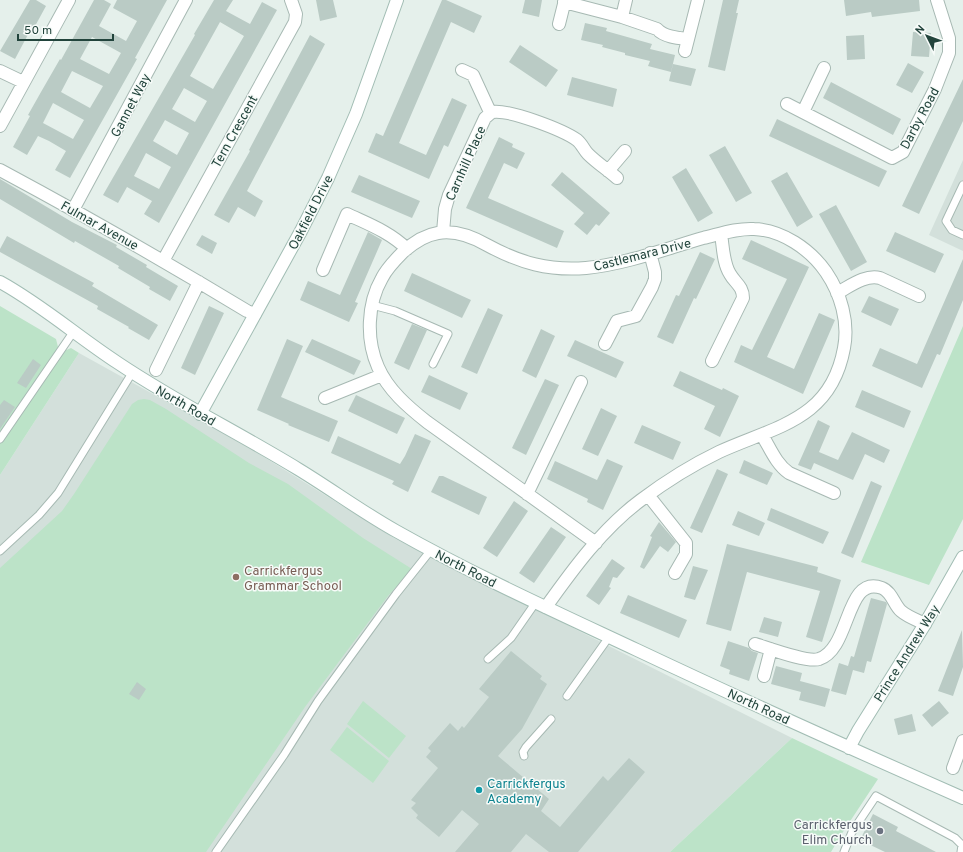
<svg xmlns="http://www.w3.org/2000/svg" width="963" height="852" font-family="Overpass,sans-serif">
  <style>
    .built { fill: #d3e0db }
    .green { fill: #bce3c8 }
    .building { fill: #bacbc5; fill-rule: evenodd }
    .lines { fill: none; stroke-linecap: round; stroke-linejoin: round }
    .lane-casing { stroke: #a7b9b3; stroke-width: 9 }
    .street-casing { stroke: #a7b9b3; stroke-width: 14 }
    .secondary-casing { stroke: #a2bdb4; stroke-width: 14 }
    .lane { stroke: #fff; stroke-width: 7 }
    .street { stroke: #fff; stroke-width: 12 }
    .secondary { stroke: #fff; stroke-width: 12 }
    .education-dot { fill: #8d6e63; stroke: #f7fbf9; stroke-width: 1.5 }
    .culture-dot { fill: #0f9aa8; stroke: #f7fbf9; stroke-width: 1.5 }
    .worship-dot { fill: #6b7280; stroke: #f7fbf9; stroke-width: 1.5 }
    .labels { text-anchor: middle; stroke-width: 3; stroke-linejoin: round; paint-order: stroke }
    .street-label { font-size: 13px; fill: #22443c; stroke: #f7fbf9 }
    .education-label { font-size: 13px; fill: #785e54; stroke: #f7fbf9; text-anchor: start }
    .culture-label { font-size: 13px; fill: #0d838f; stroke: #f7fbf9; text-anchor: start }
    .worship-label { font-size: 13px; fill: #5b616d; stroke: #f7fbf9; text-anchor: end }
  </style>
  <rect width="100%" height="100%" fill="#e5f0eb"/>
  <path class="built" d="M963,160V251L929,235Z
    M79,353L243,444L394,538L792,738L670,852H0V475Z"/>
  <path class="green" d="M0,306L56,339L58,347L64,351L71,348L79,353L0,475Z
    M963,326V519L929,585L861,562Z
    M144,399L150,400L166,409L249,463L288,484L363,538L412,569L388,596L305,707L206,852H0V568L62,511L74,494L132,404L138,400Z
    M363,701L406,736L389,758L347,724Z
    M347,727L389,761L373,783L330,750Z
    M792,738L878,779L841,835L831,852H670Z"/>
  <path class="building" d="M30,0H36L46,6L34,28L32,27L15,59L0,51Z
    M94,0H104L111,4L99,26L126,41L137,21L113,8L117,0H167L135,58L137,59L70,178L55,170L66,151L49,141L38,136L27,155L13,147L30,116L28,115L41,92L60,59L61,60ZM92,37L121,53L109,74L80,59ZM72,71L103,86L90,108L61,92ZM53,103L84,120L73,139L43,123Z
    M214,0H233L226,11L250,24L262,2L277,10L159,223L144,214L152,201L127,187L118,203L103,195L195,35L194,34ZM220,22L244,36L213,89L190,76ZM184,88L207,101L195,122L172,109ZM165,120L189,133L177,155L153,141ZM146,153L171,167L159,189L134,176Z
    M316,0H333L337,17L320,21Z
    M442,0H446L482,16L474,33L451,22L399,143L426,155L452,98L467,105L448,147L444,145L429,179L368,152L376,133L383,136Z
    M525,0H542L539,17L522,13Z
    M723,0H739L736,13H738L725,71L708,67Z
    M844,0H919L920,11L872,17L871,12L846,16Z
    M585,23L607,28L606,31L652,44L650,49L675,55L671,72L648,66L650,61L625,55V53L602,47L603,45L581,40Z
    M913,32L931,33L929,57L911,56Z
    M310,35L325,44L247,191L263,201L255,217L238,207L229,223L214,215L250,151L249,150Z
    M864,35L865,59L847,60L846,36Z
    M520,45L558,70L546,87L509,62Z
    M908,63L924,72L912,93L896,85Z
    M673,64L696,69L691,86L669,81Z
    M572,77L617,89L613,107L567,95Z
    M963,79V121L919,214L902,206Z
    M831,82L901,119L893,135L823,98Z
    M777,119L887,171L879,187L769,136Z
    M499,137L513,144L512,147L525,153L517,169L504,163L488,198L564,231L557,248L466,208Z
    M725,146L752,193L736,202L709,155Z
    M686,168L713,213L698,222L672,177Z
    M562,172L610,213L599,226L596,224L587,235L574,224L584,213L551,185Z
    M787,172L813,217L797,227L771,181Z
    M359,175L420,201L412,218L351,192Z
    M0,179L72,222L117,245L116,247L147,265L146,267L178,286L170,301L149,289L150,287L118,268L119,266L75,241L74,243L64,237L0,199Z
    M836,205L867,262L851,271L819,214Z
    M368,232L382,240L355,302L358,303L349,322L300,300L308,281L340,295Z
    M895,232L944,254L935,273L886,251Z
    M202,235L217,243L212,254L196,245Z
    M7,236L94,283L92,286L158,325L149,340L128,328L129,327L97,309L98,306L0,252V249Z
    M751,240L809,267L767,357L794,369L819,313L835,320L803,394L734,362L741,345L752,350L787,279L742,259Z
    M700,252L715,259L696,299L694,298L673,344L657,337L676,295L679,296Z
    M963,259V300L940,355L937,354L922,388L872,366L880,348L917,364Z
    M412,273L471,300L462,318L404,291Z
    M869,296L899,309L891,326L861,312Z
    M209,306L224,313L195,375L181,368Z
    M488,308L503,315L477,374L461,367Z
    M412,324L427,330L409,370L394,363Z
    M541,329L555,336L536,378L522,371Z
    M287,339L303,346L281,397L338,421L329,442L288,425L289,424L257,410Z
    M312,339L361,361L354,375L305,352Z
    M575,340L624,362L616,378L567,356Z
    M33,359L41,365L26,388L17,383Z
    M680,371L722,390L723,388L739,396L720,437L704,429L715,406L673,386Z
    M429,375L468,393L460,410L421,392Z
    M545,379L559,385L526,455L512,448Z
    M862,390L911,411L904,428L855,407Z
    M356,395L405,418L397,434L348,411Z
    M4,400L15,407L0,429V405Z
    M601,408L617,416L598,456L582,449Z
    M818,420L830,426L819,452L838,460L852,432L890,450L884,463L865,454L853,480L814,463L811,470L798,465Z
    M642,425L681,442L673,460L634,443Z
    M415,434L431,441L408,492L392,484L394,481L331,453L338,436L400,464L405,456Z
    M607,459L623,466L603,510L587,502L588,499L547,479L555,461L597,480Z
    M744,460L773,473L767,485L739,473Z
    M717,469L728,474L702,533L690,528Z
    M439,476H443L487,497L479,515L431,492Z
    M871,481L882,486L853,558L841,553Z
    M514,501L528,511L497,557L483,548Z
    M771,508L829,532L823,544L767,520Z
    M738,511L765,523L759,536L732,525Z
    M659,522L676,542L668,552L660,546L644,569L640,567L652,537L650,536Z
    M551,527L566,537L534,583L519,573Z
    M727,544L818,567L817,572L841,580L822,642L806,637L820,591L747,572L731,631L706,624Z
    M612,559L625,568L617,578L613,577L609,587L611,588L599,605L586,596Z
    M693,566L708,570L695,600L684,597Z
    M628,595L687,620L679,638L620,613Z
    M871,598L886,602L887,604L871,662L867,661L864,673L853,670L846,695L831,691L839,663L848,666L851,656L854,657Z
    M764,617L782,622L778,637L759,632Z
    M962,630L963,667L953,696L938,691Z
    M728,641L749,648L752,651L758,653L749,681L729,674L730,670L720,666Z
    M511,651L542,676L540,679L547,684L522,729L498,756L549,799L541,811L560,827L603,776L608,781L629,758L645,772L578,852H549L526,834L511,852H455L479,824L462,810L439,837L416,818L418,815L411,808L416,803L411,800L438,768L426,757L431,751L428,748L450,723L458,731L462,726L464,728L489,697L479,689Z
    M776,666L802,673L800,681L830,689L825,707L799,700L801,692L771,684Z
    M137,682L146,689L139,700L129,694Z
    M939,701L949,713L932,727L922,715Z
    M912,714L916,731L898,735L894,719Z
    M873,814L898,827L896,831L936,852H885L860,840Z"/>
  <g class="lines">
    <g class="lane-casing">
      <path id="lane" d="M963,185L946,221L952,230L963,235
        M372,305L395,311L448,334L433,364
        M0,439L74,331
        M0,551L39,515L58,493L132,373
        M488,659L511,638L536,602
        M567,696L609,637
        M524,756L523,752L526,747L551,719
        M216,852L284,755L318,701L396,594L431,550
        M844,852L852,832L876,796L955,838L962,845L961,852"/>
    </g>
    <g class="street-casing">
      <path id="street" d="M564,2L622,17L657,29C664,37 678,38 688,39
        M622,17L626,0
        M559,24L565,0
        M685,51L698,0
        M462,70L473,75L490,112
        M0,71L23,82
        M787,104L892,158L903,152L935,89L949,53V38L937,0
        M803,112L824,68
        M0,126L69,0
        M0,170C84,215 166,262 247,311L255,314
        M608,171L625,151
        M73,210L186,0
        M443,232L445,209L449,195L485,118L492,112C509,109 563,130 577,140C582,144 584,150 588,154C597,163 608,170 617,178
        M163,261L295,22L296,14L291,0
        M323,270L347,214C368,224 390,232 407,249
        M837,293C849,287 865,274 880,278L919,296
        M605,344L617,321L636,316L652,287L655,279V272L650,253
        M712,361L743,298C743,286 735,283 730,274C723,263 723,246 721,234
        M156,370L199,282
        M325,398L382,375
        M762,435C770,448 776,464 789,473L834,493
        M527,494L581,382
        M648,495L686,543V554L675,573
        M546,607C573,569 603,528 641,500C665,482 692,465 719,452C776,426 831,420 844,348C849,322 841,294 826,272C810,249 782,230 754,229C737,228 720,234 703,238C665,249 626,264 586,268C549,271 520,263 487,245C473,237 455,230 438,233C425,235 413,243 403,252C395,260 387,268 382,278C367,304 366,340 378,367C388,390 408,407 427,422L596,543
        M755,644C768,648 808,663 819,659C851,649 845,574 882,588C892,592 894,605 901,611C908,617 917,620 925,624
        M764,676L771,649
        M953,768L963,741"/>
    </g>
    <g class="secondary-casing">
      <path id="secondary" d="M0,282C42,305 78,337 118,363C176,402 239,433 298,469C331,489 362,512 396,531C474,575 556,612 637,650C745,701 854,750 963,798
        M200,414L301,231L328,178L356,114L397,0
        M849,748L858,731L925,624L963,557"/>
    </g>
    <use href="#lane" class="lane"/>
    <use href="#street" class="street"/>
    <use href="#secondary" class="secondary"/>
  </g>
  <circle class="education-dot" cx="236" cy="577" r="4"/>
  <circle class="culture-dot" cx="479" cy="790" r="4"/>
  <circle class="worship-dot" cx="880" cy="831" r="4"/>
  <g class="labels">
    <g class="street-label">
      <text transform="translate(130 105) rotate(-62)" y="5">Gannet Way</text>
      <text transform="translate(919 118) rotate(-62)" y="5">Darby Road</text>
      <text transform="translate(234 131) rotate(-61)" y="5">Tern Crescent</text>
      <text transform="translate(465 163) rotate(-66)" y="5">Carnhill Place</text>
      <text transform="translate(310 212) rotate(-63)" y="5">Oakfield Drive</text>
      <text transform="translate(100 225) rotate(29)" y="5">Fulmar Avenue</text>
      <text transform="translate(642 254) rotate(-14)" y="5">Castlemara Drive</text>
      <text transform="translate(186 405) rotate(30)" y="5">North Road</text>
      <text transform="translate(466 568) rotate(27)" y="5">North Road</text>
      <text transform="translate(906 653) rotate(-58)" y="5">Prince Andrew Way</text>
      <text transform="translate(759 706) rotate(25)" y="5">North Road</text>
    </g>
    <g class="education-label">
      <text x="244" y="575">Carrickfergus<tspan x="244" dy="15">Grammar School</tspan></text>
    </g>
    <g class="culture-label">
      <text x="487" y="788">Carrickfergus<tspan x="487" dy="15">Academy</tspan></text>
    </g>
    <g class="worship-label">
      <text x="872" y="829">Carrickfergus<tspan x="872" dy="15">Elim Church</tspan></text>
    </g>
  </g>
  <g transform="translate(927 36) rotate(312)" stroke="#f7fbf9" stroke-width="3" paint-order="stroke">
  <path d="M0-3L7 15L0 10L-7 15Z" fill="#22443c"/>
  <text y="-6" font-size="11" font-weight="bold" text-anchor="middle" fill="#22443c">N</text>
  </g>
  <path d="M18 34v6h95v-6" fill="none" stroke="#22443c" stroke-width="2"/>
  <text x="24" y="34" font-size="12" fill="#22443c" stroke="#f7fbf9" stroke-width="3" paint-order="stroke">50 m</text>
</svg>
